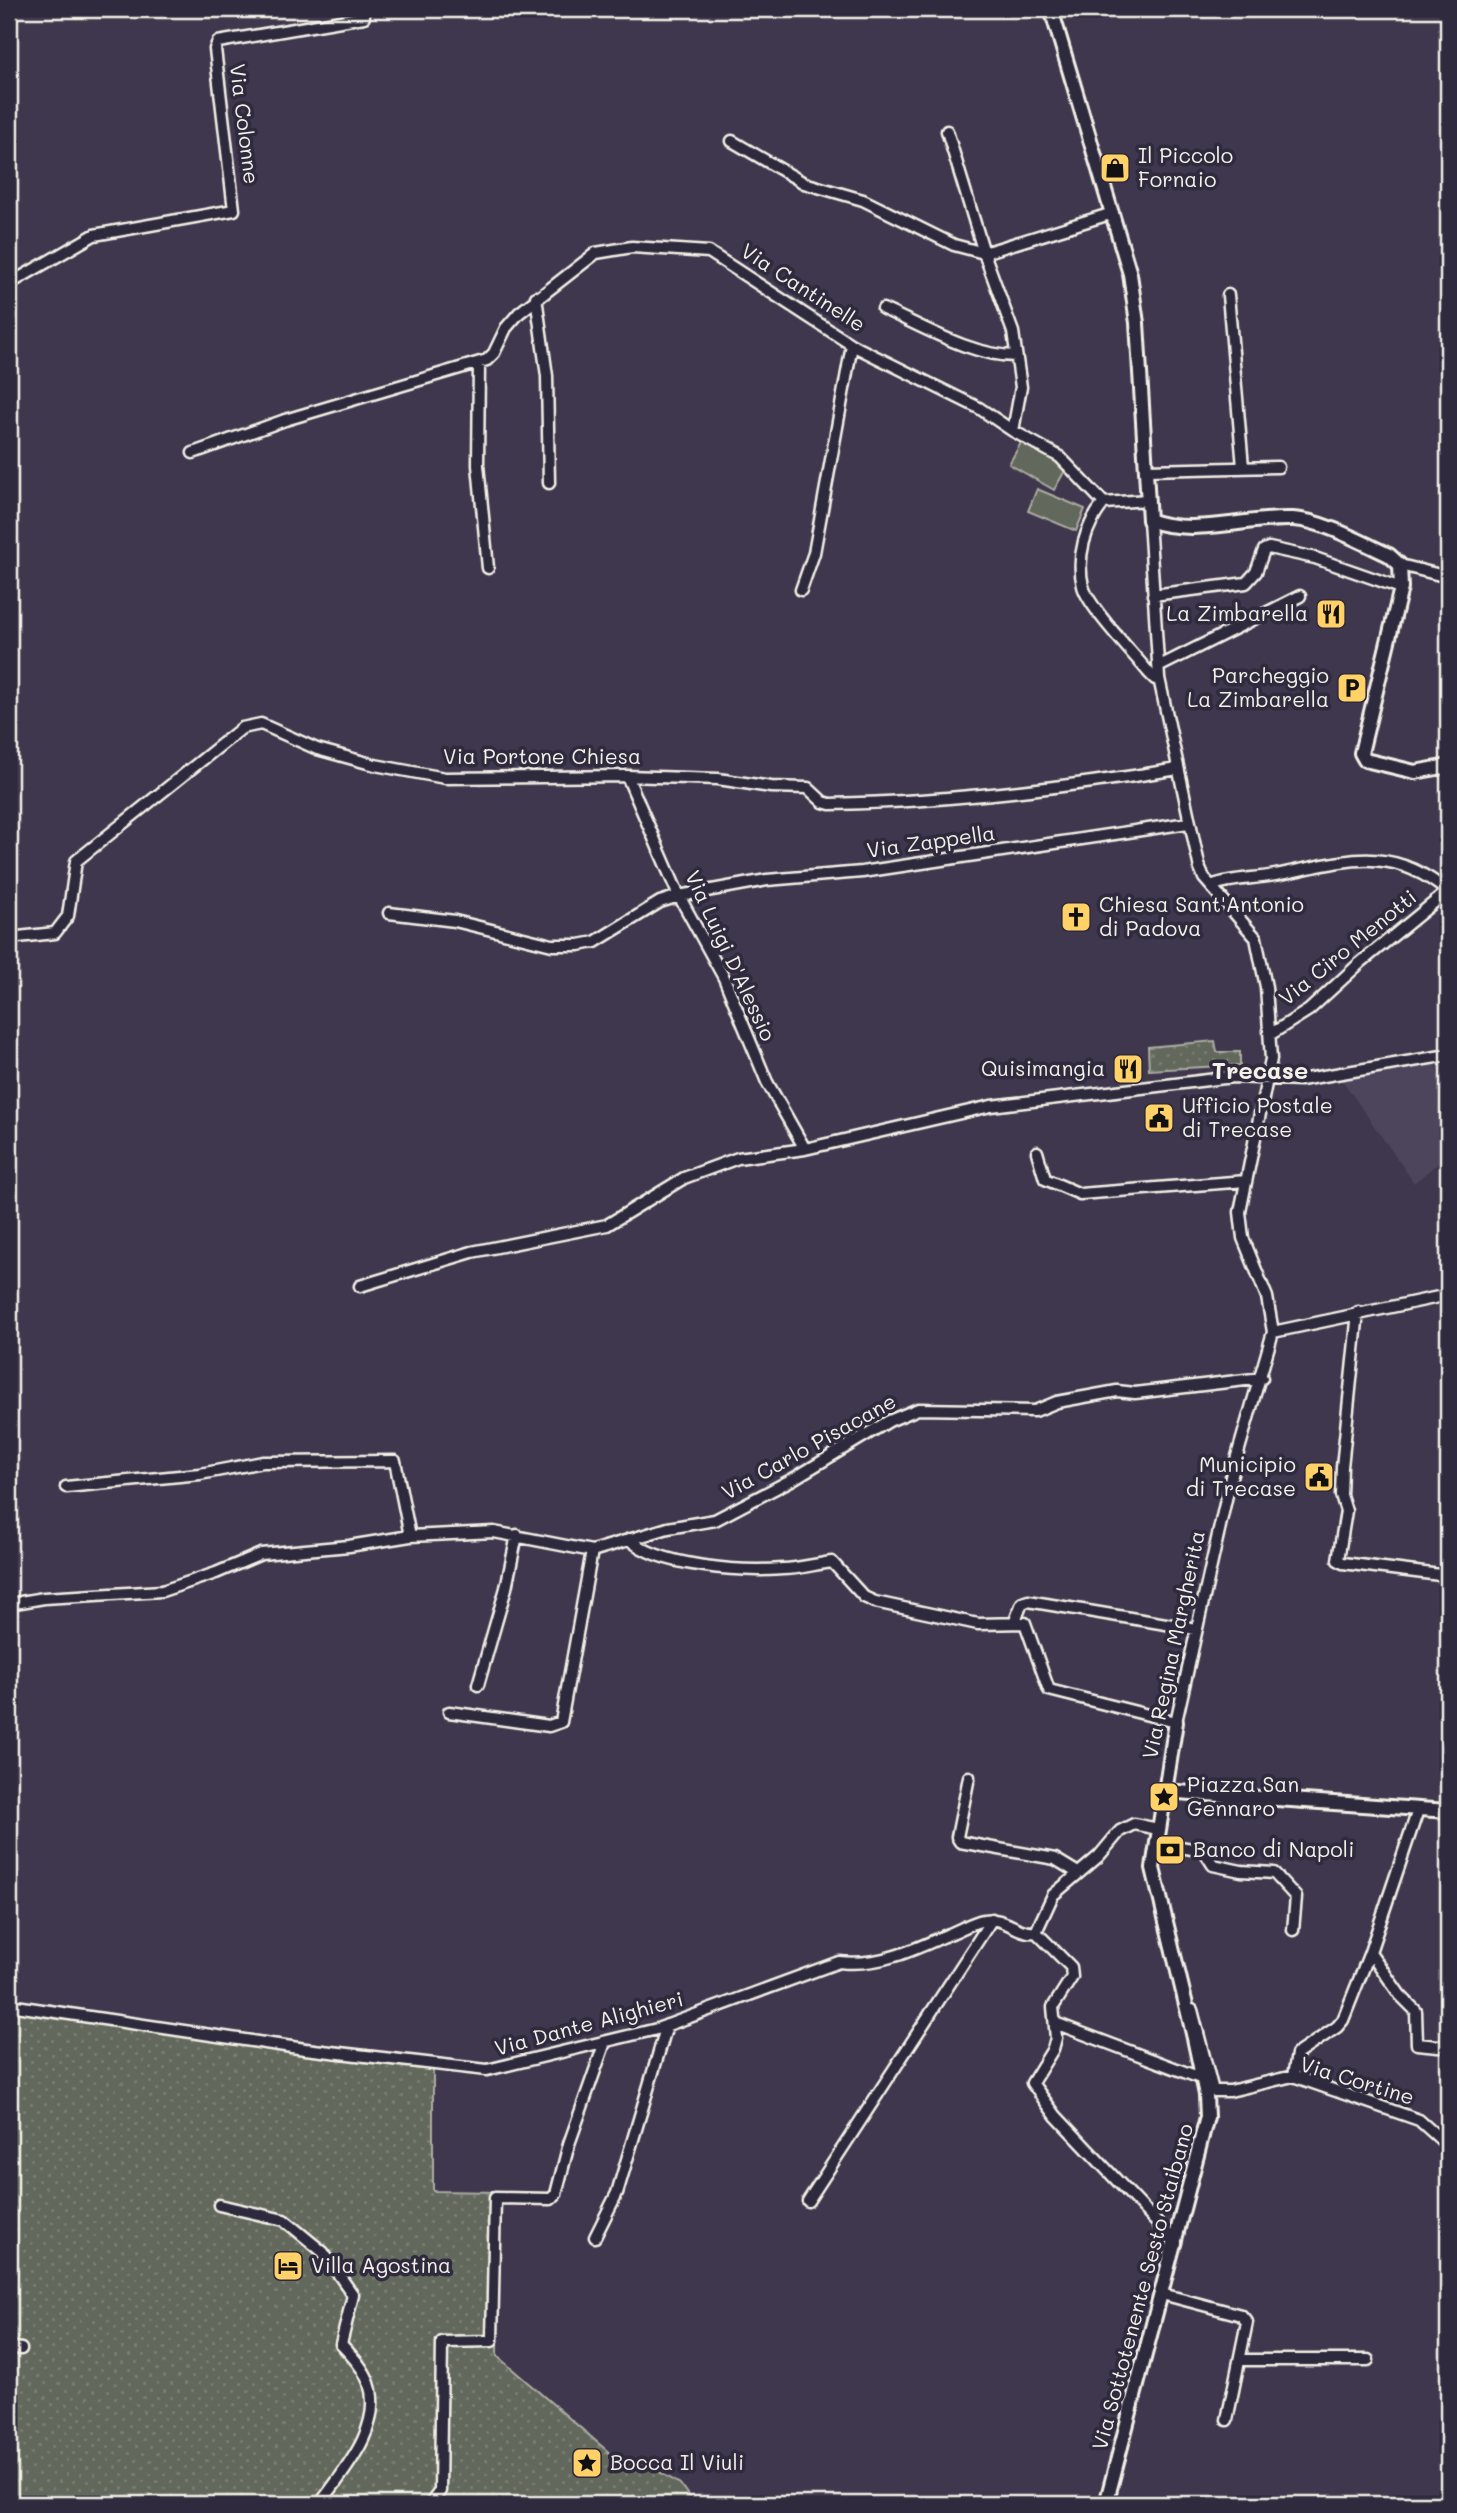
<svg xmlns="http://www.w3.org/2000/svg" width="1457" height="2513" font-family="Mali,sans-serif">
  <style>
    .built { fill: #4d445b }
    .green { fill: url(#green-dots); stroke: #acaca2; stroke-width: 2 }
    .pitch { fill: #63685b; stroke: #acaca2; stroke-width: 2 }
    .lines { fill: none; stroke-linecap: round; stroke-linejoin: round }
    .minor-casing { stroke: #f4f1e8; stroke-width: 15 }
    .tertiary-casing { stroke: #f4f1e8; stroke-width: 18 }
    .minor { stroke: #2f2a3d; stroke-width: 10 }
    .tertiary { stroke: #2f2a3d; stroke-width: 12 }
    .labels { text-anchor: middle; stroke-width: 7; stroke-linejoin: round; paint-order: stroke }
    .street-label { font-size: 21px; fill: #f4f1e8; stroke: #2f2a3d }
    .poi-label { font-size: 21px; fill: #f4f1e8; stroke: #2f2a3d; text-anchor: start }
    .quarter-label { font-size: 24px; font-weight: bold; fill: #f4f1e8; stroke: #2f2a3d }
  </style>
  <defs>
    <pattern id="green-dots" width="8" height="8" patternUnits="userSpaceOnUse" patternTransform="scale(1.75)"><rect width="8" height="8" fill="#63685b"/><path d="M2 2h.1M6 6h.1" fill="none" stroke="#7a7e73" stroke-width="1.8" stroke-linecap="round"/></pattern>
  </defs>
  <rect width="100%" height="100%" fill="#3f374d"/>
  <filter id="ink" filterUnits="userSpaceOnUse"><feTurbulence type="fractalNoise" baseFrequency=".0143" numOctaves="2"/><feDisplacementMap in="SourceGraphic" scale="14" xChannelSelector="R" yChannelSelector="G"/><feConvolveMatrix kernelMatrix="1 2 1 2 8 2 1 2 1" color-interpolation-filters="sRGB"/></filter>
  <g filter="url(#ink)">
    <path class="built" d="M1436,1063L1448,1126V1155L1414,1183L1342,1080Z"/>
    <path class="green" d="M1215,1041L1217,1052H1240V1065L1149,1070L1148,1047Z
      M9,2001L433,2060V2191L500,2192L497,2356L612,2455L654,2469L680,2484L694,2504H9Z"/>
    <path class="pitch" d="M1022,441L1067,467L1054,490L1009,464Z
      M1037,489L1085,509L1076,531L1028,511Z"/>
    <g class="lines">
      <g class="minor-casing">
        <path id="minor" d="M947,131L984,253
          M732,141L804,183L863,200L954,245L984,253
          M9,284L94,235L234,210L215,49L218,42L364,17L363,9
          M1228,295L1243,467
          M536,297L547,376L549,483
          M883,309C924,327 971,356 1016,356
          M479,363L478,465L488,568
          M1013,431L1021,387L1013,332L984,253L1113,213
          M193,453L285,420L487,360L494,353L506,328L519,313L596,253L632,247L709,252L852,345L979,408L1013,431L1060,457L1104,503
          M1146,470L1278,467
          M1148,500L1104,503C1085,526 1076,557 1083,586C1088,607 1134,654 1149,673L1155,679L1159,678
          M1400,565L1448,577
          M801,590L814,553L852,345
          M1153,595L1246,583L1256,572L1264,550L1269,548L1315,558L1401,588
          M1160,666L1300,596
          M627,776L679,896L724,978L767,1082L805,1149
          M1211,886C1231,878 1254,879 1275,875C1342,862 1390,842 1448,892
          M389,913L455,921L552,945H579L595,942L660,902L679,896L767,880L862,872L1188,823
          M9,938L55,933L68,916L76,861L242,728L261,724L317,749L375,765L445,778L627,776L718,779L771,787L808,788L823,802L830,804C947,802 1063,788 1178,769
          M1271,1034L1309,1010L1360,963L1448,891
          M1037,1152L1045,1179L1080,1194L1246,1181
          M360,1286L472,1252L607,1225L684,1178L738,1158L805,1149L991,1106L1233,1077L1300,1080L1448,1055
          M1358,1312L1342,1467L1341,1495L1346,1511L1338,1560L1343,1563L1448,1576
          M1273,1332L1448,1295
          M66,1487L200,1474L263,1462L395,1461L410,1536
          M629,1539C659,1567 742,1572 783,1569C799,1569 815,1564 832,1562L864,1597L875,1602L978,1624L1025,1623L1049,1690L1176,1722L1231,1477L1273,1332L1267,1297L1243,1238L1240,1212L1271,1059L1266,987L1256,938L1204,878L1200,869L1159,678L1149,520
          M9,1604L44,1598L162,1591L216,1573L261,1554L349,1546L410,1536L494,1532L592,1551L668,1528L715,1520L793,1479L889,1421L918,1409L1035,1411L1057,1402L1117,1391L1135,1393L1262,1378
          M1015,1621L1022,1603L1028,1601L1196,1629
          M478,1685L506,1588L517,1535
          M449,1712L549,1726L561,1722L592,1551
          M969,1777L957,1837L960,1842L1055,1859L1078,1873
          M1156,1843L1204,1851L1213,1865L1241,1871L1274,1873L1296,1897L1293,1930
          M1036,1932L1071,1967L1072,1977L1053,2007L1056,2038L1053,2049L1032,2083L1056,2116L1176,2243
          M1036,1932L1053,1895L1099,1856L1120,1831L1134,1824L1158,1829
          M1370,1952L1400,1995L1416,2011L1417,2044L1448,2047
          M9,2005L305,2049L487,2070L657,2029L839,1962C877,1967 914,1950 949,1934C960,1930 972,1922 984,1920C1004,1916 1019,1935 1036,1932
          M1192,2010L1213,2091H1230L1293,2076L1419,2120L1448,2146
          M1055,2023L1203,2079
          M1293,2076L1297,2054L1337,2027L1343,2020L1370,1952L1418,1810
          M808,2201L992,1919
          M219,2205L284,2220L323,2252L353,2295L341,2344C352,2356 364,2368 369,2383C384,2427 343,2472 320,2504
          M595,2237L617,2193L667,2025
          M1162,2294L1241,2315L1247,2322L1227,2420
          M9,2347L21,2349
          M1241,2360H1368
          M430,2504L440,2491L442,2342L492,2341L495,2198L551,2199L556,2194L569,2144L605,2042"/>
      </g>
      <g class="tertiary-casing">
        <path id="tertiary" d="M1051,9L1130,274L1137,323L1149,520C1192,537 1248,517 1293,519C1321,520 1363,543 1389,555L1400,565L1401,588L1361,753L1365,760L1415,772L1448,766
          M1164,1791L1448,1811
          M1106,2504L1207,2117L1206,2095L1194,2038L1153,1868L1176,1722"/>
      </g>
      <use href="#minor" class="minor"/>
      <use href="#tertiary" class="tertiary"/>
    </g>
  </g>
  <defs>
    <g id="shop-square" transform="scale(1.575)"><rect x="-9" y="-9" width="18" height="18" rx="4" fill="#ffd166" stroke="#2f2a3d"/><path d="M-5-2.5h2.3a2.7 3.5 0 0 1 5.4 0H5L5.5 6h-11ZM-1.5-2.5h3a1.5 2.3 0 0 0-3 0Z" fill="#111"/></g>
    <g id="restaurant-square" transform="scale(1.575)"><rect x="-9" y="-9" width="18" height="18" rx="4" fill="#ffd166" stroke="#2f2a3d"/><path d="M-5-6h1v4h1v-4h1v4h1v-4h1v5L-1.5 .5V6h-2V.5L-5-1ZM5-6V6H3V1.5H1.5Q1.5-4 5-6Z" fill="#111"/></g>
    <g id="parking-square" transform="scale(1.575)"><rect x="-9" y="-9" width="18" height="18" rx="4" fill="#ffd166" stroke="#2f2a3d"/><path d="M-3.5-5.5H1a3.5 3.5 0 0 1 0 7H-1V5.5H-3.5ZM-1-3.4V-.6H.8a1.4 1.4 0 0 0 0-2.8Z" fill="#111"/></g>
    <g id="church-square" transform="scale(1.575)"><rect x="-9" y="-9" width="18" height="18" rx="4" fill="#ffd166" stroke="#2f2a3d"/><path d="M-1.2-6h2.4v3.5h3.3v2.4h-3.3V6h-2.4V-.1h-3.3v-2.4h3.3Z" fill="#111"/></g>
    <g id="civic-square" transform="scale(1.575)"><rect x="-9" y="-9" width="18" height="18" rx="4" fill="#ffd166" stroke="#2f2a3d"/><path d="M-.6-6.5H3V-4.5H.6V-3L4-1V1h2V6H-6V1h2V-1L-.6-3ZM-1.2 2.5V6h2.4V2.5Z" fill="#111"/></g>
    <g id="sight-square" transform="scale(1.575)"><rect x="-9" y="-9" width="18" height="18" rx="4" fill="#ffd166" stroke="#2f2a3d"/><path d="M0-6L1.8-2.2L6-1.7L2.9 1.2L3.7 5.4L0 3.3L-3.7 5.4L-2.9 1.2L-6-1.7L-1.8-2.2Z" fill="#111"/></g>
    <g id="bank-square" transform="scale(1.575)"><rect x="-9" y="-9" width="18" height="18" rx="4" fill="#ffd166" stroke="#2f2a3d"/><path d="M-6-4H6V4H-6ZM0-2.3a2.3 2.3 0 1 0 0 4.6a2.3 2.3 0 1 0 0-4.6Z" fill="#111"/></g>
    <g id="hotel-square" transform="scale(1.575)"><rect x="-9" y="-9" width="18" height="18" rx="4" fill="#ffd166" stroke="#2f2a3d"/><path d="M-6-4.5h1.5V1H6V5H4.5V3h-9V5H-6ZM-4 0a1.8 1.8 0 1 1 3.6 0ZM.5 0V-2.5h3Q6-2.5 6 0Z" fill="#111"/></g>
  </defs>
  <g fill-rule="evenodd">
    <use href="#shop-square" x="1115" y="168"/>
    <use href="#restaurant-square" x="1331" y="614"/>
    <use href="#parking-square" x="1352" y="688"/>
    <use href="#church-square" x="1076" y="917"/>
    <use href="#restaurant-square" x="1128" y="1069"/>
    <use href="#civic-square" x="1159" y="1118"/>
    <use href="#civic-square" x="1319" y="1477"/>
    <use href="#sight-square" x="1164" y="1797"/>
    <use href="#bank-square" x="1170" y="1850"/>
    <use href="#hotel-square" x="288" y="2266"/>
    <use href="#sight-square" x="587" y="2463"/>
  </g>
  <g class="labels">
    <g class="street-label">
      <text transform="translate(244 124) rotate(83)" y="7">Via Colonne</text>
      <text transform="translate(803 288) rotate(33)" y="7">Via Cantinelle</text>
      <text x="542" y="764">Via Portone Chiesa</text>
      <text transform="translate(931 842) rotate(-8)" y="7">Via Zappella</text>
      <text transform="translate(1348 948) rotate(-39)" y="7">Via Ciro Menotti</text>
      <text transform="translate(730 956) rotate(65)" y="7">Via Luigi D'Alessio</text>
      <text transform="translate(809 1447) rotate(-29)" y="7">Via Carlo Pisacane</text>
      <text transform="translate(1174 1645) rotate(-78)" y="7">Via Regina Margherita</text>
      <text transform="translate(589 2024) rotate(-15)" y="7">Via Dante Alighieri</text>
      <text transform="translate(1357 2081) rotate(17)" y="7">Via Cortine</text>
      <text transform="translate(1143 2287) rotate(-75)" y="7">Via Sottotenente Sesto Staibano</text>
    </g>
    <g class="poi-label">
      <text x="1138" y="163">Il Piccolo<tspan x="1138" dy="24">Fornaio</tspan></text>
      <text x="1308" y="621" text-anchor="end">La Zimbarella</text>
      <text x="1329" y="683" text-anchor="end">Parcheggio<tspan x="1329" dy="24">La Zimbarella</tspan></text>
      <text x="1099" y="912">Chiesa Sant'Antonio<tspan x="1099" dy="24">di Padova</tspan></text>
      <text x="1105" y="1076" text-anchor="end">Quisimangia</text>
      <text x="1182" y="1113">Ufficio Postale<tspan x="1182" dy="24">di Trecase</tspan></text>
      <text x="1296" y="1472" text-anchor="end">Municipio<tspan x="1296" dy="24">di Trecase</tspan></text>
      <text x="1187" y="1792">Piazza San<tspan x="1187" dy="24">Gennaro</tspan></text>
      <text x="1193" y="1857">Banco di Napoli</text>
      <text x="311" y="2273">Villa Agostina</text>
      <text x="610" y="2470">Bocca Il Viuli</text>
    </g>
    <g class="quarter-label">
      <text x="1260" y="1079">Trecase</text>
    </g>
  </g>
  <rect width="1457" height="2513" fill="none" stroke="#2f2a3d" stroke-width="35"/>
  <rect x="18" y="18" width="1422" height="2478" fill="none" stroke="#f4f1e8" stroke-width="2.5" filter="url(#ink)"/>
</svg>
